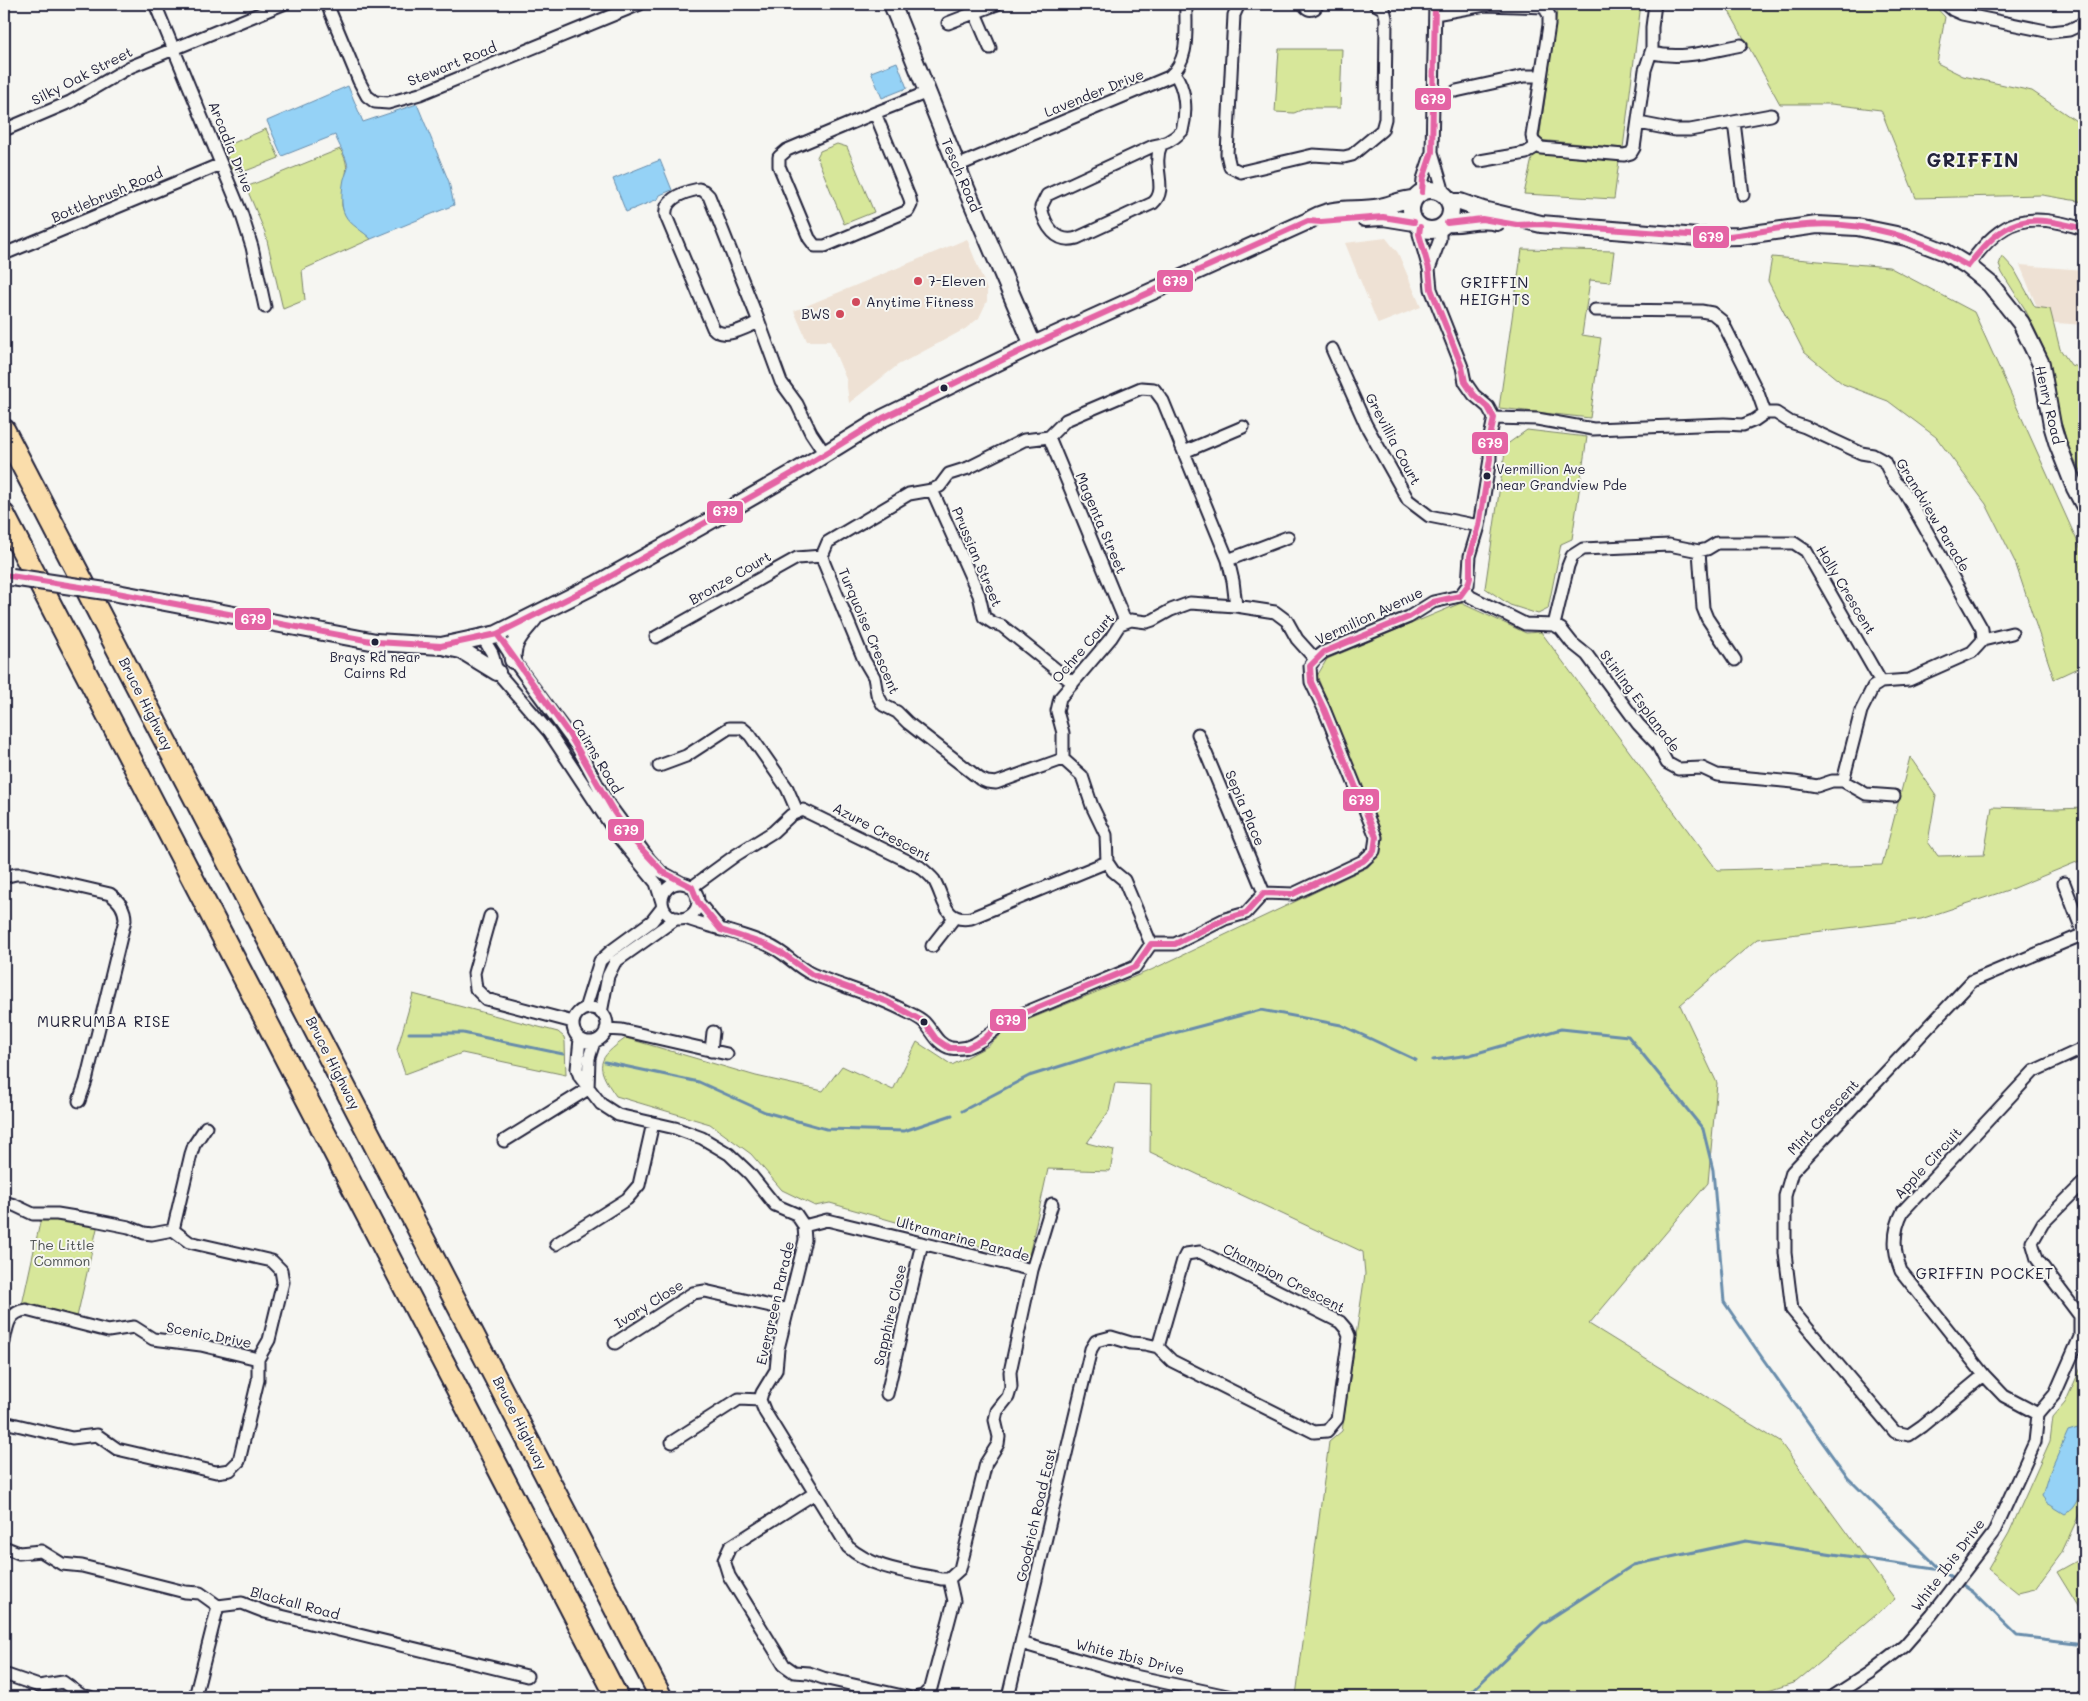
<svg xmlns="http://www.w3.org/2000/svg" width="2088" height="1701" font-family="Mali,sans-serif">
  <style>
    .built { fill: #eee1d4 }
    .green { fill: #d7e79a; stroke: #7c846a }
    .water { fill: #95d2f6; stroke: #678cab }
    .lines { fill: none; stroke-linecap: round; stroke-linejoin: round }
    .stream { stroke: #678cab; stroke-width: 3 }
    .street-casing { stroke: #22223b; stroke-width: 15 }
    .secondary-casing { stroke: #22223b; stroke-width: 20 }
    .highway-casing { stroke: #22223b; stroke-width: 25 }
    .street { stroke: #f6f6f2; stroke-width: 11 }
    .secondary { stroke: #f6f6f2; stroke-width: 16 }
    .highway { stroke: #faddab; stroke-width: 21 }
    .secondary-bridge-casing { stroke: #22223b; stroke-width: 20; stroke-linecap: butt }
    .secondary-bridge { stroke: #f6f6f2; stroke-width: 16 }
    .bus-1-casing { stroke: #f6f6f2; stroke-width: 10 }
    .bus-1 { stroke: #e463a4; stroke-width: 6 }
    .poi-dot { fill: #d1495b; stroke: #f6f6f2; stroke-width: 2 }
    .bus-dot { fill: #22223b; stroke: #f6f6f2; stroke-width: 2 }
    .labels { text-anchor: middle; stroke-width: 4; stroke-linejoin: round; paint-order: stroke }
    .bus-label { font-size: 13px; fill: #22223b; stroke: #f6f6f2; text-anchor: start }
    .street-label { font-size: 14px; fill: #22223b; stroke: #f6f6f2 }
    .poi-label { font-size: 14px; fill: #22223b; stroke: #f6f6f2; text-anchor: start }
    .park-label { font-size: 14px; fill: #4f5353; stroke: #f6f6f2 }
    .neighbourhood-label { font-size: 15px; letter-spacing: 1px; fill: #22223b; stroke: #f6f6f2 }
    .district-label { font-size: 19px; font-weight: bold; letter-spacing: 1px; fill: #22223b; stroke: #f6f6f2 }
    .line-badge { stroke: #f6f6f2; stroke-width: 2 }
    .badge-label { font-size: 14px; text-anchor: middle; font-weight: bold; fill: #fff }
  </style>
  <rect width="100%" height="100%" fill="#f6f6f2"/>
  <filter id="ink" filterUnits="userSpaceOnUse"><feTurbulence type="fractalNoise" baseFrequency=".02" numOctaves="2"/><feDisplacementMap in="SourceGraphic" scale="10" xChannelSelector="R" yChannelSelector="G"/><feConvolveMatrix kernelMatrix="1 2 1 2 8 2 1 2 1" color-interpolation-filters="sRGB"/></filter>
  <g filter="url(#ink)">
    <path class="built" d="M1386,238L1398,253L1421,307L1378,324L1345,243Z
      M967,239L987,290V301L979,318L965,329L898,365L849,403L846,379L830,341H807L794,311Z
      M2020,265L2084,270V325L2043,322Z"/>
    <path class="green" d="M1558,4H1641L1623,148L1539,140Z
      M1725,4H1933L1945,17L1937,63L1963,76L2032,91L2082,125L2084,128V202L2042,195L1916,198L1881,110L1831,104H1780Z
      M1279,49H1342L1340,108H1306L1294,113L1275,112Z
      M266,129L279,158L243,172L232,170L224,147Z
      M837,144L847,147L874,212L844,224L817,157L820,151Z
      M340,149C352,168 344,174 343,194C343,198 341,203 342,206C345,221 361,229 371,239L302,270L305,300L283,309L265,232L246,187Z
      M1533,154L1619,161L1614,199L1524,194Z
      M1522,249L1614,251L1610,282L1590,280L1582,335L1601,338L1590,418L1499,408Z
      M2002,256L2014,269L2035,307L2050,309L2060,349L2071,365L2084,369V479L2069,448L2059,416L2046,353L2025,309L2002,273L1999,265Z
      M1772,257L1889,267L1974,312L2084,556V665L2054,679L2015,562L1986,504L1936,437L1888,401L1843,384L1804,352L1768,281Z
      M1527,430L1587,437L1572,539L1561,544L1548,609L1538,614L1510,605L1485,588L1506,445Z
      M1461,603L1526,633L1541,632L1717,870L1882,865L1910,757L1936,795L1928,842L1938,856L1984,855L1992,807L2057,809L2084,808V859L2011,889L1921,919L1757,939L1680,1005L1717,1083L1708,1183L1589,1324L1780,1442L1895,1599L1796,1682L1750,1697L1296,1696L1329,1442L1342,1431L1365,1274L1363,1252L1150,1152L1151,1085L1115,1083L1109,1111L1087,1143L1114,1150L1110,1171L1048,1169L1028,1260L830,1203L815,1206L782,1190L751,1154L710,1124L616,1096C594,1065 597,1059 626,1038L756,1076L823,1091L842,1066L893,1090L917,1042L952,1065L988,1046L1010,1027L1151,970L1368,867L1379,854L1383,838L1317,676L1327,659Z
      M413,994L558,1032L564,1037L565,1042L566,1075L462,1053L405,1074L397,1050Z
      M41,1218L98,1224L77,1317L22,1305Z
      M2084,1361V1504L2061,1554L2035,1589L2018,1593L1988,1569L2009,1533L2050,1441L2053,1417L2065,1403Z
      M2084,1557V1616L2057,1572Z"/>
    <path class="water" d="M897,62L907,88L882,98L871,72Z
      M348,86L363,122L417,104L449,182L454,205L371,239C363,231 350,225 345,215C340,206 342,189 344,179C345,176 347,172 348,168C348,159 338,144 335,135L282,156L267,121Z
      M660,160L672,190L660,195L658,199L626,212L613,179Z
      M2078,1428L2084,1432C2084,1454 2088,1502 2065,1514L2047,1503L2042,1496L2048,1476L2068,1431Z"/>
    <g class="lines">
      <path class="stream" d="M409,1033H463L563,1054
        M1433,1060L1470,1055L1561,1029L1628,1036L1703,1129L1713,1170L1724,1302L1763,1359L1848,1478L1941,1570L1973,1592L2018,1636L2084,1644
        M605,1062L699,1082L765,1112L826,1129L904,1131L952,1115
        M962,1111L1029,1076L1125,1046L1261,1010L1341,1025L1416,1060
        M1466,1697L1542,1624L1633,1565L1746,1541L1941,1570"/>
      <g class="street-casing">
        <path id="street" d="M155,4L241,212L252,247L265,307
          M327,4L359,81L367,96L375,102L388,103L420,94L640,4
          M1239,4L1234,15L1227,154L1230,167L1241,172L1313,155L1344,157L1352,155L1382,130L1385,119L1386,18L1384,9L1375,4
          M1304,4C1306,9 1310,11 1315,8L1318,4
          M1435,4L1432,152L1442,186V193
          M1946,4L1953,10L1962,14L2051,32L2069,30L2084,23
          M975,13L990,48
          M1435,14L1485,5L1544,7L1549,15V25L1532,136L1533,141L1541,148L1624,155L1631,153L1634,148L1645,70L1652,49V27L1655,4
          M948,23L997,4
          M1652,53C1683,60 1710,51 1741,45
          M1456,91L1524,76H1541
          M875,113L787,150L779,157V166L809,238L815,246H825L908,211L911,205L910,199L875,113L928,92
          M1734,122L1743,195
          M1639,123L1675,130H1690L1771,115
          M4,130L70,102L130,67L283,4
          M1161,145C1151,167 1169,189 1153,203L1077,238C1056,244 1045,226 1041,207L1047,195L1153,146C1164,145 1174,139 1182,131C1187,112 1186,88 1174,73
          M1480,161L1526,153L1537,146
          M957,166L1169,77C1191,59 1185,29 1186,4
          M1422,192L1423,179L1432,152
          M1420,227L1419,234L1429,269
          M4,254L221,164
          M1968,266C2004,216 2027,212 2084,229
          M1595,310L1701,311L1712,313L1722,321L1758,393L1765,413
          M759,322L709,196L704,191L699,189C684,192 663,198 666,216L713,328C724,341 746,327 759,322L781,382L797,404L811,433L825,454
          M1332,349L1366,425L1408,500L1429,516L1479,526
          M1494,418L1537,419L1593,429L1724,424L1743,425L1755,420L1765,413H1776L1790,422L1805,427L1861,453L1873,455L1884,461L1894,481L1904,491L1982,629L1983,640L1972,652L1909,680L1881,682L1873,687L1861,711L1843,781
          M1049,437L1125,621
          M1184,452L1243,427
          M932,490L979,595L984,617L993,623L1002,626L1073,683
          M1699,551L1703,608L1707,618L1735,660
          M1228,560L1288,537
          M1465,591L1471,597L1525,624L1554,625L1561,629L1572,643L1587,655L1638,724L1657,744L1667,763L1678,769L1702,768L1717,775L1794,782L1817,786L1832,781H1843L1866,794L1894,796
          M1554,625L1568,566L1572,556L1583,549L1669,545L1699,551L1707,549L1717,543H1794L1806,551L1881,682
          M497,634L517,665L578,748L605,799L649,859L660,871L682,883
          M656,637L797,558L822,556
          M483,638L492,653L497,672L549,732L619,838L656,883L662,902
          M1983,640L2012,633
          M1198,734L1264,893
          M1063,759L996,783L987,782L980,779L908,723L897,712L883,705L877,694L874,677L864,660L824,563L822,556L828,542L909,494L932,490L940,486L949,474L968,468L1024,440L1049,437L1066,420L1141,388L1154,389L1163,401L1228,560L1233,581L1236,606
          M659,766L686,756L729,728H742L750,735L787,788L797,811
          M4,877L16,874H24L110,894C119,901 125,908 125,920L86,1081L79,1101
          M2064,883L2084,935
          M662 901a18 18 0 1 1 36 0a18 18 0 1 1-36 0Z
          M692,887L736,855L773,832L791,815L803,810L920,867C925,871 930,875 934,880C945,898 943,923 971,918L1107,862
          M698,902L721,930
          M490,916L474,973L476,989L486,999L573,1022
          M685,918C712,928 742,933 768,945C785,952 796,967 812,974C843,987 875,995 905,1011C911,1014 919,1017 924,1022C933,1031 937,1045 951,1048C976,1052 991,1030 1010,1019L1135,967L1151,944H1175L1225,919L1246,913L1264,893L1293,894L1363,861L1374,851L1376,837L1324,709L1311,682L1310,666L1315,659L1324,652L1409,617L1433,602L1460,596L1468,585L1470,556L1479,526L1490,459V437L1494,418L1488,407L1474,395L1465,382L1462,367L1431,289L1429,269L1440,239V228
          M1151,944L1124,880L1113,871L1107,862L1106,835L1092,806L1082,776L1063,759V733L1057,711L1060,698L1111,638L1120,624L1131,620L1147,622L1153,620L1171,610L1190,603L1236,606L1275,612L1287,621L1297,639L1315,659
          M932,946L954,918
          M573 1025a17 17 0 1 1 34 0a17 17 0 1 1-34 0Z
          M585,1009L600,961L611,951L652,921L663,907
          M601,1013L608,976L615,962L677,918
          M606,1029L622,1030L727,1054
          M580,1039L577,1069L580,1077L601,1104L618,1115L675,1128L702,1138L729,1154L750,1174L775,1205L796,1214L804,1226L805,1240L778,1349L776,1370L762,1393L760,1400L765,1412L848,1547C873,1569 909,1572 941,1579H949
          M711,1051L713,1032
          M588,1089L589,1058L594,1042
          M504,1141L588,1089
          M4,1202L14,1205L33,1214H57L94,1220L129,1227L144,1233L152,1234L173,1230L189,1242L272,1261L281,1270L283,1282L269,1340L258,1359V1380L239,1461L230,1470L216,1472L117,1449L97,1435L72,1438L4,1422
          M804,1226L827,1220L1032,1270L1010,1372L1011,1387L1008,1397L997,1411L995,1420L999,1437L998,1444L986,1463L960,1569L949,1579
          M173,1230L191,1154L194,1145L206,1127
          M556,1244L627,1199L639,1185L653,1123
          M1032,1270L1052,1204
          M4,1342C7,1327 8,1312 26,1310L108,1331L134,1327L153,1339L201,1345L258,1359
          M615,1343L693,1293L705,1291L788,1310
          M1984,1375L1922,1426L1909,1435L1895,1432L1792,1310L1785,1253V1196L1792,1172L1972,981L2084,934
          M887,1394L922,1243
          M2038,1414L2004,1396L1984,1375L1901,1271C1893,1251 1893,1230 1903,1211L2034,1071L2084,1048
          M2038,1414L2055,1394L2080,1337V1316L2037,1259L2032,1242L2043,1223L2084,1182
          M672,1442L739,1399L760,1400
          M815,1493L730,1547L724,1560L729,1576L784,1665L794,1672L809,1673L823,1678L907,1697
          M4,1547L19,1553L41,1551L62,1564L82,1566L185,1592L200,1593L218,1606L242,1603L265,1612L527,1676
          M1021,1643L1130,1675L1232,1697
          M4,1674L39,1686L63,1682L81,1695L90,1697
          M195,1697L218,1606
          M918,1697L923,1696L931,1688L954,1601L949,1579
          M1008,1697L1091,1349L1096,1341L1111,1337L1131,1343L1145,1344L1158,1347L1172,1361L1314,1432L1327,1431L1337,1419L1349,1336L1346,1329L1340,1322L1200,1252L1186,1254L1183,1260L1158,1347
          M1832,1697L1869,1673L1904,1646L1932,1614L1993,1534L2035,1442L2038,1414"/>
      </g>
      <g class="secondary-casing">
        <path id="secondary" d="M892,4L965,186L1033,345
          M1411 210a20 20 0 1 1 40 0a20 20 0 1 1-40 0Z
          M1449,202H1460L1483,210L1541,224L1697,237L1739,236L1817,225L1857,227L1906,237L1945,252L1968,266L1990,284L2021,323L2041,364L2052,425L2058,445L2075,488L2084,505
          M1365,218L1383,217L1414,222
          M1447,223C1464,225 1477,217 1497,222
          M112,592L376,642L441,646L497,634L595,585L701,526L802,468L883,418L1033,345L1308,221C1333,205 1353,212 1380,207C1391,205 1402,199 1414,199
          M446,647L461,650L497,672
          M513,660C510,642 524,631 534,618"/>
      </g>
      <g class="highway-casing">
        <path id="highway" d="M4,430L661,1697
          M4,515L617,1697"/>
      </g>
      <use href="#street" class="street"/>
      <use href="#secondary" class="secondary"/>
      <use href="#highway" class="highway"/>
      <g class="secondary-bridge-casing">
        <path id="secondary-bridge" d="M12,577L112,592"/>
      </g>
      <use href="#secondary-bridge" class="secondary-bridge"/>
      <g class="bus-1-casing">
        <path id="bus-1" d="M1422,192L1423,179L1432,152L1435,4
          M1447,223L1482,219L1517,225L1541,224L1715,237C1742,236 1768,229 1795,226C1856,219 1915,235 1968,266
          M1968,266C2006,217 2025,213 2084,229
          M4,575L112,592L376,642L441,646L497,634L595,585L802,468L883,418L1033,345L1308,221L1321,222L1383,217L1414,222
          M497,634L569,734L614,812L635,842L663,872L692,887L698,902L721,930L767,945L782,953L811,974L888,1002L924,1022L936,1039L949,1048H967L983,1040L997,1027L1010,1019L1135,967L1151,944H1175L1225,919L1246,913L1264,893L1293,894L1363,861L1374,851L1376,837L1324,709L1311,682L1310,666L1324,652L1409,617L1433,602L1460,596L1468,585L1470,578V556L1479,526L1490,459V437L1494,418L1488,407L1474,395L1465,382L1462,367L1431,289L1429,269L1419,234L1420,227"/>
      </g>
      <use href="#bus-1" class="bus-1"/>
    </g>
  </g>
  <g class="poi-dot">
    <circle cx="918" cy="281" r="5"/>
    <circle cx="856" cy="302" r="5"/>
    <circle cx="840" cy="314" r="5"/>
  </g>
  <g class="bus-dot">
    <circle cx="944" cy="388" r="4.5"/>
    <circle cx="1487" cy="476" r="4.5"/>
    <circle cx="375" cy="642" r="4.5"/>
    <circle cx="924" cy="1022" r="4.5"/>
  </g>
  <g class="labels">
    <g class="bus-label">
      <text x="1496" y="474">Vermillion Ave<tspan x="1496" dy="16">near Grandview Pde</tspan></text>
      <text x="375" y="662" text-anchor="middle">Brays Rd near<tspan x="375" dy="16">Cairns Rd</tspan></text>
    </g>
    <g class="street-label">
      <text transform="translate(452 64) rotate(-22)" y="5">Stewart Road</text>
      <text transform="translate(82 76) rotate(-27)" y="5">Silky Oak Street</text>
      <text transform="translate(1094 93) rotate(-22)" y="5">Lavender Drive</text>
      <text transform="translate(231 147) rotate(68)" y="5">Arcadia Drive</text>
      <text transform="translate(961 175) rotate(67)" y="5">Tesch Road</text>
      <text transform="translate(107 195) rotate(-23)" y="5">Bottlebrush Road</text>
      <text transform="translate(2049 405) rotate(77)" y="5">Henry Road</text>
      <text transform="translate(1393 439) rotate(62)" y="5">Grevillia Court</text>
      <text transform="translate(1933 515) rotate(59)" y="5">Grandview Parade</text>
      <text transform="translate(1101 523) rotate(67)" y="5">Magenta Street</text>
      <text transform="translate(977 557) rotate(67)" y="5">Prussian Street</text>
      <text transform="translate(730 578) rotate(-30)" y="5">Bronze Court</text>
      <text transform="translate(1846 590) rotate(59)" y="5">Holly Crescent</text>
      <text transform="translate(1369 616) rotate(-25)" y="5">Vermilion Avenue</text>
      <text transform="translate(869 631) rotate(67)" y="5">Turquoise Crescent</text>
      <text transform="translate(1083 648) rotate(-49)" y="5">Ochre Court</text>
      <text transform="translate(1640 701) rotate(53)" y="5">Stirling Esplanade</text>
      <text transform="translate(146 704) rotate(63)" y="5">Bruce Highway</text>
      <text transform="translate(597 756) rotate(59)" y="5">Cairns Road</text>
      <text transform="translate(1245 808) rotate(67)" y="5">Sepia Place</text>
      <text transform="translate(882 832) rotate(28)" y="5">Azure Crescent</text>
      <text transform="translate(333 1063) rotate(63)" y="5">Bruce Highway</text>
      <text transform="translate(1823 1117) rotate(-47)" y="5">Mint Crescent</text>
      <text transform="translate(1928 1163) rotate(-47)" y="5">Apple Circuit</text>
      <text transform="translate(963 1239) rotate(15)" y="5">Ultramarine Parade</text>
      <text transform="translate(1284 1278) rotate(27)" y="5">Champion Crescent</text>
      <text transform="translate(775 1303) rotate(-77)" y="5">Evergreen Parade</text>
      <text transform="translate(649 1304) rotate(-32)" y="5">Ivory Close</text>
      <text transform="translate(890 1315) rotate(-77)" y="5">Sapphire Close</text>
      <text transform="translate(209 1335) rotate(11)" y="5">Scenic Drive</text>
      <text transform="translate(520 1423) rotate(63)" y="5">Bruce Highway</text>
      <text transform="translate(1036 1515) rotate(-77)" y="5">Goodrich Road East</text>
      <text transform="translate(1948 1565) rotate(-53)" y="5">White Ibis Drive</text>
      <text transform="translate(295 1603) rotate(15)" y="5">Blackall Road</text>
      <text transform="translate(1130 1657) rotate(14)" y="5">White Ibis Drive</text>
    </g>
    <g class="poi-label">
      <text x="928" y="286">7-Eleven</text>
      <text x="866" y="307">Anytime Fitness</text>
      <text x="830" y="319" text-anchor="end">BWS</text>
    </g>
    <g class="park-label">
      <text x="62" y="1250">The Little<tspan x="62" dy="16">Common</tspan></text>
    </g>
    <g class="neighbourhood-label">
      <text x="1495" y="288">GRIFFIN<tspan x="1495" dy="17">HEIGHTS</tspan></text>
      <text x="104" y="1027">MURRUMBA RISE</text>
      <text x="1985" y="1279">GRIFFIN POCKET</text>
    </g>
    <g class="district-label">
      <text x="1973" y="167">GRIFFIN</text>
    </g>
  </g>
  <g class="line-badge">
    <rect x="1414" y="87" width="38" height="24" rx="5" fill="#e463a4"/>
    <rect x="1692" y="225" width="38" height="24" rx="5" fill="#e463a4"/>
    <rect x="1156" y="269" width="38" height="24" rx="5" fill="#e463a4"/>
    <rect x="1471" y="431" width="38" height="24" rx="5" fill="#e463a4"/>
    <rect x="706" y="500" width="38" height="24" rx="5" fill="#e463a4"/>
    <rect x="234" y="607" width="38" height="24" rx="5" fill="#e463a4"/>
    <rect x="1342" y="788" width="38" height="24" rx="5" fill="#e463a4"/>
    <rect x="607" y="818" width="38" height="24" rx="5" fill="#e463a4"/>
    <rect x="989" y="1008" width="38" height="24" rx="5" fill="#e463a4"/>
  </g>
  <g class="badge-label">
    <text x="1433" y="104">679</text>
    <text x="1711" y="242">679</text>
    <text x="1175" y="286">679</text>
    <text x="1490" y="448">679</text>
    <text x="725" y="516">679</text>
    <text x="253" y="624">679</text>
    <text x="1361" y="805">679</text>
    <text x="626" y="835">679</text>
    <text x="1008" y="1025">679</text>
  </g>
  <rect width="2088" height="1701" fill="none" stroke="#f6f6f2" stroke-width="20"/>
  <rect x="10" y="10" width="2068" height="1681" fill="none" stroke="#22223b" stroke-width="2" filter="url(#ink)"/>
</svg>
